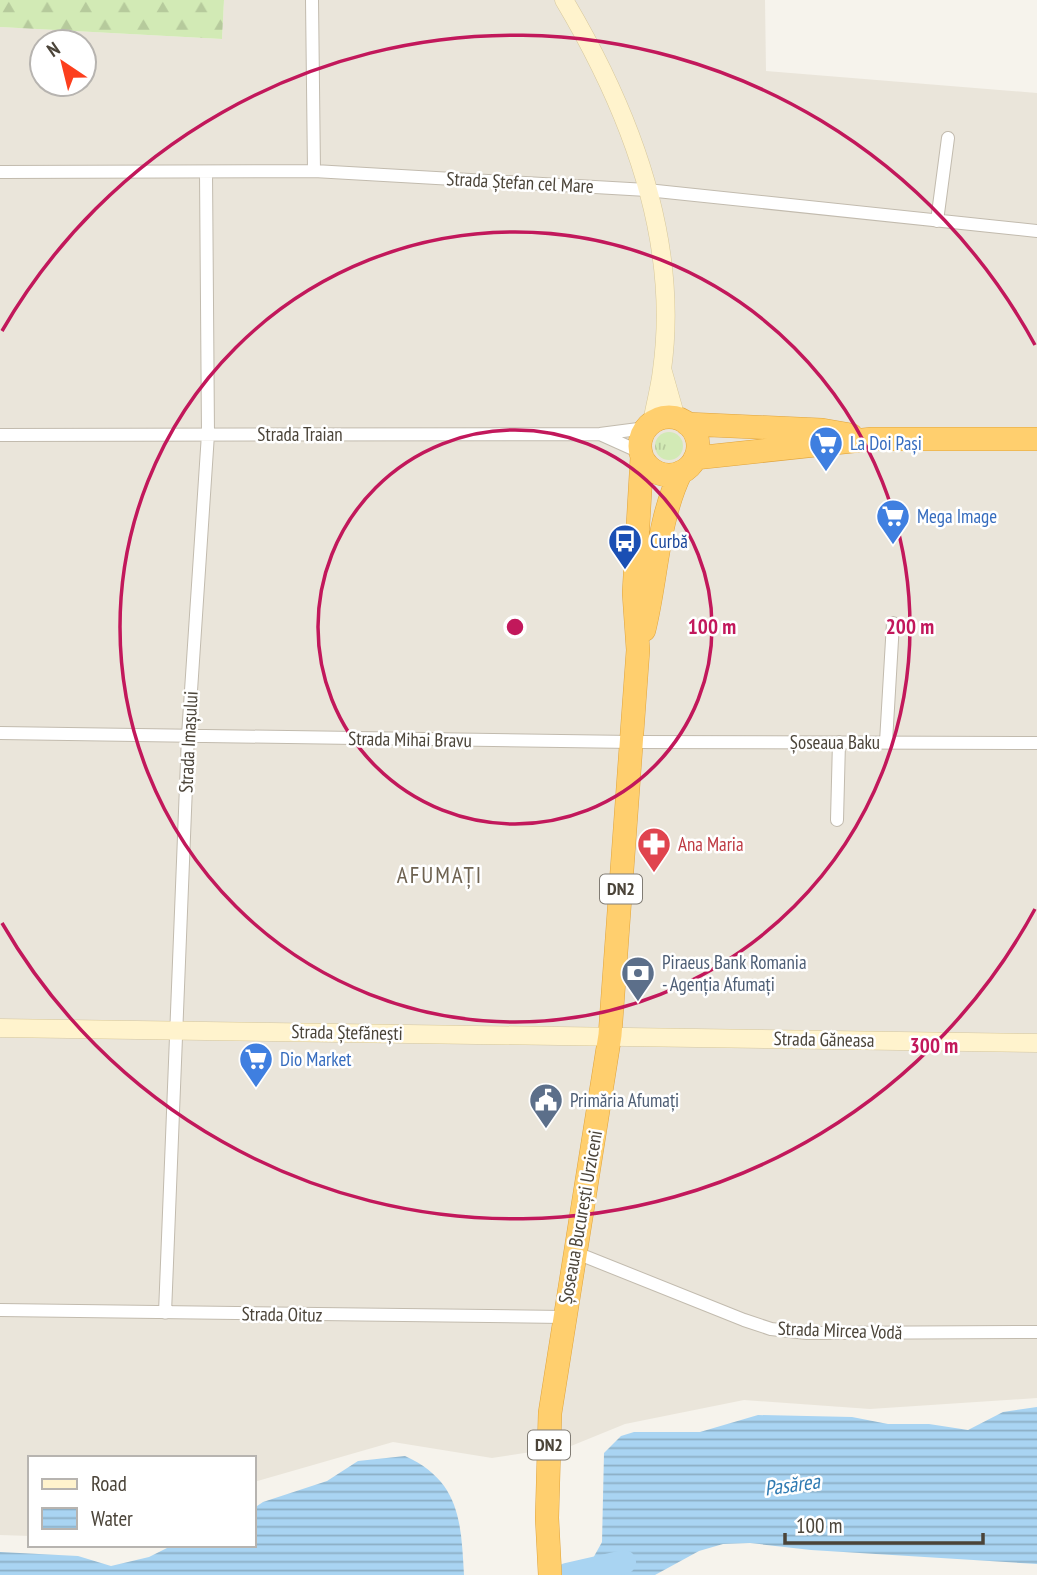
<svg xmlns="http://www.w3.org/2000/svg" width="1037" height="1575" font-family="'PT Sans Narrow',sans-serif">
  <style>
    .residential { fill: #eae5da; fill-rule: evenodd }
    .grass { fill: url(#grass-tufts) }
    .forest { fill: url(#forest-firs) }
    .water { fill: url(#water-rules) }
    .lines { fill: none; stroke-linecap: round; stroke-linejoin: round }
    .river { stroke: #a9d4f2; stroke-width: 24 }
    .street-casing { stroke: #c2bbae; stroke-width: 14 }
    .secondary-casing { stroke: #d6c79b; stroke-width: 19 }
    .highway-casing { stroke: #e0a43c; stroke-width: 24 }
    .street { stroke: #fff; stroke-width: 12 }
    .secondary { stroke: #fff3cd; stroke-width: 18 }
    .highway { stroke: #ffcf6e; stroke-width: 23 }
    .ring { fill: none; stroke: #c2185b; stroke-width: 3.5 }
    .labels { text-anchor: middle; stroke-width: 5; stroke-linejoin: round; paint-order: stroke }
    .shield { fill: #fff; stroke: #817c74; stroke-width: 2 }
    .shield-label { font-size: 18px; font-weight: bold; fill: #4b4439 }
    .street-label { font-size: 19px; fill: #4b4439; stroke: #fff }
    .shop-label { font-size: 19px; fill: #366cbe; stroke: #fff; text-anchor: start }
    .transit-label { font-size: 19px; fill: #164399; stroke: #fff; text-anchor: start }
    .health-label { font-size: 19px; fill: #be3a42; stroke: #fff; text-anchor: start }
    .service-label { font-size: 19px; fill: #4e5e75; stroke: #fff; text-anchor: start }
    .water-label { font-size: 21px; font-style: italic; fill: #2e7ab2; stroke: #fff }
    .quarter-label { font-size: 23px; letter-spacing: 2px; fill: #6e6250; stroke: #fff }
    .centre { fill: #c2185b; stroke: #fff; stroke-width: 3.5 }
    .ring-label { font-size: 21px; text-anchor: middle; font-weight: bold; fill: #c2185b; stroke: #fff; stroke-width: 5; stroke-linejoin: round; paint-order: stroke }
  </style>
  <defs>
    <pattern id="grass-tufts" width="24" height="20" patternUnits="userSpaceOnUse" patternTransform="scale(1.75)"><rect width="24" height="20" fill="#d2eab5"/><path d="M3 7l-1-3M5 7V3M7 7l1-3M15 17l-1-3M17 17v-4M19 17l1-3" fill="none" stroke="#b6ca9c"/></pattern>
    <pattern id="forest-firs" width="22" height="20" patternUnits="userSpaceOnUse" patternTransform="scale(1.75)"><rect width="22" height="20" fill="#d2eab5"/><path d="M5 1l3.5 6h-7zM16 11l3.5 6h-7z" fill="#b6ca9c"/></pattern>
    <pattern id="water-rules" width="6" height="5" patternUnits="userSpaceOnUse" patternTransform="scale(1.75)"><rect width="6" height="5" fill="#a9d4f2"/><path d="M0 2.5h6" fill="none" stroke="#8caec5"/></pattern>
  </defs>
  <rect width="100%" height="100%" fill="#f6f3ec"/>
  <path class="residential" d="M224,0H765L766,71L1037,93V1398L870,1409L744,1400L625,1424L571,1446L492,1458L393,1442L254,1482V1458H30V1536L0,1535V27L222,39ZM42,42H84V84H42Z"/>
  <path class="grass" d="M655 446a14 14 0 1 1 28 0a14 14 0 1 1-28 0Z"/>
  <path class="forest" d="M0,0H224L222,39L0,27Z"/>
  <path class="water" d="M1037,1407V1564L811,1550L750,1543L723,1544L699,1551L655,1575H595L592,1560L602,1542L604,1453L621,1436L634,1432H700L758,1415L852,1417L888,1424H929L968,1430L1003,1412Z
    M405,1456C460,1481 461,1521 464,1575H0V1552L78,1556L111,1566L149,1557L173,1545H254V1508L263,1502L327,1481L358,1461Z"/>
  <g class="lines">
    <path class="river" d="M567,1575L624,1562"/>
    <g class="street-casing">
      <path id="street" d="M312,0L314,171
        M0,172L314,171L647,190L1037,231
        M937,221L948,138
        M600,434L640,452
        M0,435L600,434L646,428
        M0,733L632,742L1037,743
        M886,742L893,623
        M837,820L839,742
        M574,1252L744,1320L771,1329L807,1333L1037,1332
        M0,1310L563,1317
        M165,1313L188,736L208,434L206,172"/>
    </g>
    <g class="secondary-casing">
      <path id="secondary" d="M564,0C629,109 680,240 662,370C660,388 655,405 652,423
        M663,372L676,418
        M0,1028L1037,1043"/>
    </g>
    <g class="highway-casing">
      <path id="highway" d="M640 446a29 29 0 1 1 58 0a29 29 0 1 1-58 0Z
        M687,424L822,430L851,435
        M695,458L872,439H1037
        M644,630C657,578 657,521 681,472
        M550,1575L547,1518L550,1413L610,1035L638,650L634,593L642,457"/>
    </g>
    <use href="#street" class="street"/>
    <use href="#secondary" class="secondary"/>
    <use href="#highway" class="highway"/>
  </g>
  <g class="ring">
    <circle cx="515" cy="627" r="197"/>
    <circle cx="515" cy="627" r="395"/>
    <path d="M1035 909A592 592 0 0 1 2 923M2 331A592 592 0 0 1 1035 345"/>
  </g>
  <defs>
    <g id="supermarket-pin" transform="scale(1.75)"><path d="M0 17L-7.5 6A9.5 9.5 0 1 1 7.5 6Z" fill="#3f7fe0" stroke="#fff"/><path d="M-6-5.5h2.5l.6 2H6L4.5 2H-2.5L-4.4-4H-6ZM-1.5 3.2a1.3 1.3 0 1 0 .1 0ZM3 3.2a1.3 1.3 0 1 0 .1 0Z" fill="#fff"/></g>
    <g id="bus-pin" transform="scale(1.75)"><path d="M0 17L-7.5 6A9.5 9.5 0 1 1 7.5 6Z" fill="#1a4fb4" stroke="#fff"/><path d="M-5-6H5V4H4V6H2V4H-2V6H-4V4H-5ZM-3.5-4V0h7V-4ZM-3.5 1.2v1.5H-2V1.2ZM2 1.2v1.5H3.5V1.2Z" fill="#fff"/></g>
    <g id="pharmacy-pin" transform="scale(1.75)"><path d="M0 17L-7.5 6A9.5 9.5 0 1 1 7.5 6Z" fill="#e0444e" stroke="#fff"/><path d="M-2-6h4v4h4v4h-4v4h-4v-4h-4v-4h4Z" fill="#fff"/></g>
    <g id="bank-pin" transform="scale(1.75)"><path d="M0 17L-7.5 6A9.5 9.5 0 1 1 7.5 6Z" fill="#5c6f8a" stroke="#fff"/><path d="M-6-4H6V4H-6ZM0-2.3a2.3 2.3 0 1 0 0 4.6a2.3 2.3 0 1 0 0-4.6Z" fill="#fff"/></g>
    <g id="civic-pin" transform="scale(1.75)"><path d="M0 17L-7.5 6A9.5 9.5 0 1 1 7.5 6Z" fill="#5c6f8a" stroke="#fff"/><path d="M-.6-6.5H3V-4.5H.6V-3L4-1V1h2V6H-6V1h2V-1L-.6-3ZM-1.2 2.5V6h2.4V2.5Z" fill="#fff"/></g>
  </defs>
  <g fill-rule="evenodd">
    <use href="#supermarket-pin" x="826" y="443"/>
    <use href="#supermarket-pin" x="893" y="516"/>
    <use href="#bus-pin" x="625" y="541"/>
    <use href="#pharmacy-pin" x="654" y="844"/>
    <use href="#bank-pin" x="638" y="973"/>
    <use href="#supermarket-pin" x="256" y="1059"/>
    <use href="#civic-pin" x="546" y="1100"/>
  </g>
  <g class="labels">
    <g class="shield">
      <rect x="600" y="874.5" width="42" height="29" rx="5"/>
      <rect x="528" y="1430.5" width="42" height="29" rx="5"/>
    </g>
    <g class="shield-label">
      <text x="621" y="895">DN2</text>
      <text x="549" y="1451">DN2</text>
    </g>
    <g class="street-label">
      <text transform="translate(520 182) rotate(3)" y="7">Strada Ștefan cel Mare</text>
      <text x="300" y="441">Strada Traian</text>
      <text transform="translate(410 739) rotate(1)" y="7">Strada Mihai Bravu</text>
      <text transform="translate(188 742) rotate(-87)" y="7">Strada Imașului</text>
      <text x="835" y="749">Șoseaua Baku</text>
      <text transform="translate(347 1032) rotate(1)" y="7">Strada Ștefănești</text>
      <text transform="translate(824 1039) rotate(1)" y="7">Strada Găneasa</text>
      <text transform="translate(580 1217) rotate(-80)" y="7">Șoseaua București Urziceni</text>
      <text transform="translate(282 1314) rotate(1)" y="7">Strada Oituz</text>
      <text transform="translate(840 1330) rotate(2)" y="7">Strada Mircea Vodă</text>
    </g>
    <g class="shop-label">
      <text x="850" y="450">La Doi Pași</text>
      <text x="917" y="523">Mega Image</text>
      <text x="280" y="1066">Dio Market</text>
    </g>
    <g class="transit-label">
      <text x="650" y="548">Curbă</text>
    </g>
    <g class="health-label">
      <text x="678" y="851">Ana Maria</text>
    </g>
    <g class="service-label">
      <text x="662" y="969">Piraeus Bank Romania<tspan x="662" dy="22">- Agenția Afumați</tspan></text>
      <text x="570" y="1107">Primăria Afumați</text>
    </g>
    <g class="water-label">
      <text transform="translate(792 1485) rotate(-8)" y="7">Pasărea</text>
    </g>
    <g class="quarter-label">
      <text x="440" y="883">AFUMAȚI</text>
    </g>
  </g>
  <circle cx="515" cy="627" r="10" class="centre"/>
  <g class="ring-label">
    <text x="712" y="634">100 m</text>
    <text x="910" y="634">200 m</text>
    <text x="934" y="1053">300 m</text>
  </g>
  <rect x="28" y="1456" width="228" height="91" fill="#ffffff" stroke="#b7b4b0" stroke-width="2"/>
  <rect x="42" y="1479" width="35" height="10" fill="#fff3cd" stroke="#b7b4b0" stroke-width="2"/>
  <text x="91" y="1491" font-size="21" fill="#4b4439">Road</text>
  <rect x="42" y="1508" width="35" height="21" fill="url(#water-rules)" stroke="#b7b4b0" stroke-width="2"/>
  <text x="91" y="1526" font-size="21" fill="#4b4439">Water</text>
  <g transform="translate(63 63) rotate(325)"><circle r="33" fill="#ffffff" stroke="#b7b4b0" stroke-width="2"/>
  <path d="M0-5L12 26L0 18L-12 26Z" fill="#fc3f1d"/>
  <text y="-10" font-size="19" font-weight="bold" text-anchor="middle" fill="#4b4439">N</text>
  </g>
  <path d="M785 1533v10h198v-10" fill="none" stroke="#4b4439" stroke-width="3.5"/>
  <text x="796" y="1533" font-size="21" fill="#4b4439" stroke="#ffffff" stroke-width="5" paint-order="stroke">100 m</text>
</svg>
